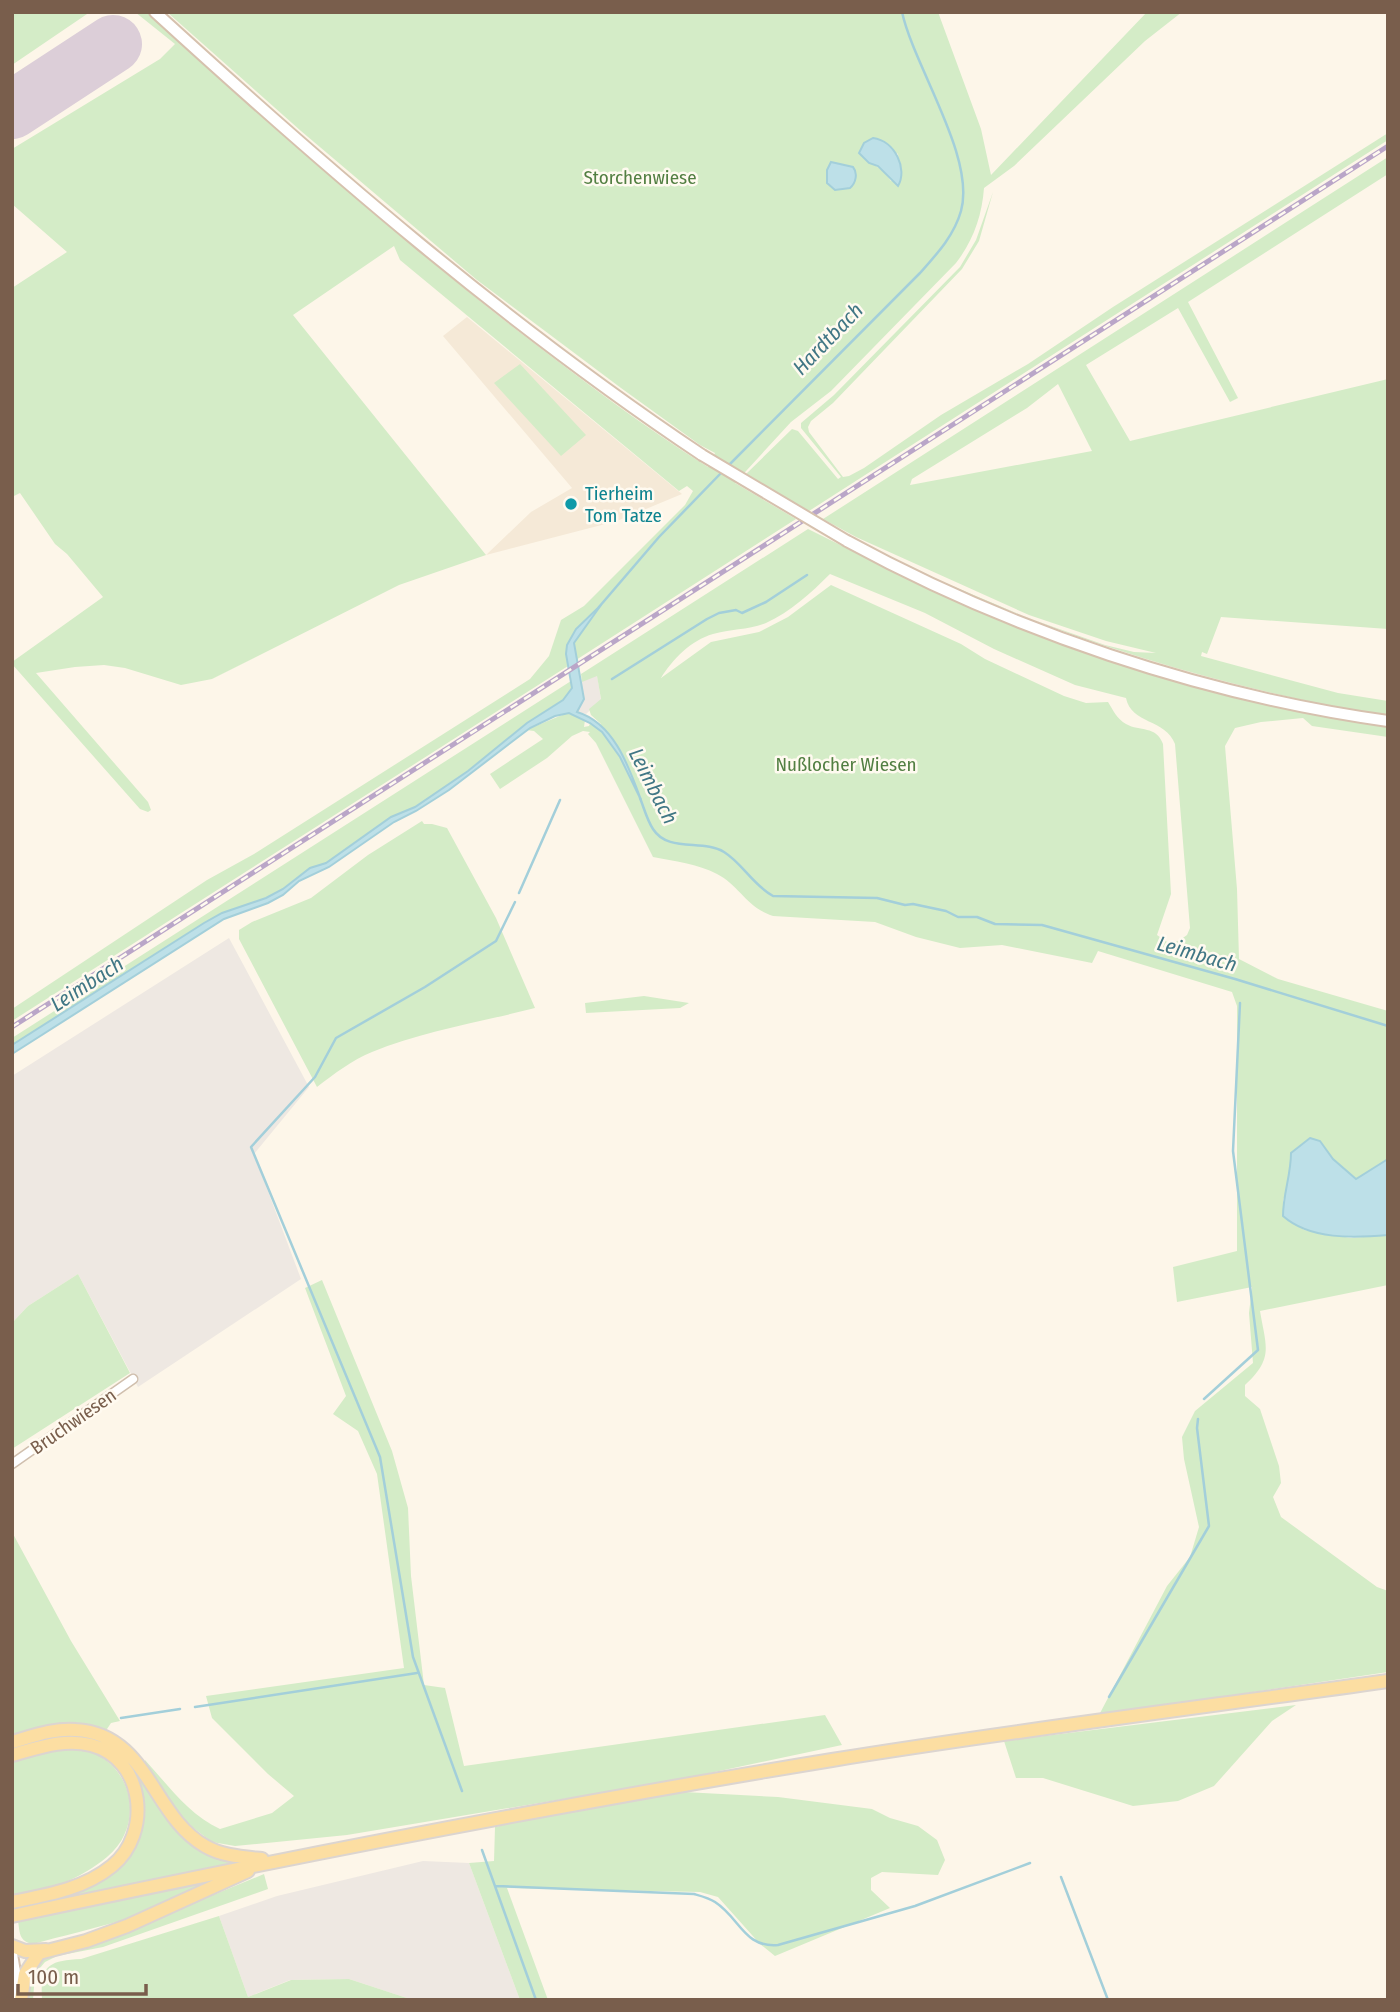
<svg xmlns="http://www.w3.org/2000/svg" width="1400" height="2012" font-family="'Fira Sans Condensed',sans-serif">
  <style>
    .residential { fill: #f5e9d7 }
    .industrial { fill: #eee8e2 }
    .green { fill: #d4ecc7; fill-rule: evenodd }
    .water { fill: #bde0e8; stroke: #a3cfda; stroke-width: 2 }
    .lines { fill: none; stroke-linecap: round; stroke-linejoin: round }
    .stream { stroke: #a3cfda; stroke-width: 2.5 }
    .runway { stroke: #dcced8; stroke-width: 58 }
    .street-casing { stroke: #d0bfae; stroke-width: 11 }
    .secondary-casing { stroke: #d6c1ae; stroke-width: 14 }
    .primary-casing { stroke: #dcd5d0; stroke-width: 16 }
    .street { stroke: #fff; stroke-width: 8 }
    .secondary { stroke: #fff; stroke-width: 10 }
    .primary { stroke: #fcdea2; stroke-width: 12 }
    .rail-casing { stroke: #baa6c8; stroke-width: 5 }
    .rail { stroke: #fffaf0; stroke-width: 2.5; stroke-dasharray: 8; stroke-linecap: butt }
    .secondary-bridge-casing { stroke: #d6c1ae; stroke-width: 14; stroke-linecap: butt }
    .secondary-bridge { stroke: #fff; stroke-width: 10 }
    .culture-dot { fill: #0f9aa8; stroke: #fffaf0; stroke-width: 2.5 }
    .labels { text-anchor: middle; stroke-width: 5; stroke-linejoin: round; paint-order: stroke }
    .park-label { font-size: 19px; fill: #527f42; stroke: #fffaf0 }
    .culture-label { font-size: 19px; fill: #0d838f; stroke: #fffaf0; text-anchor: start }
    .street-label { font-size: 19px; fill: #795e4c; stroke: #fffaf0 }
    .water-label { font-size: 21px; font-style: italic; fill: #417785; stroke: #fffaf0 }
  </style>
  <rect width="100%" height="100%" fill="#fdf6e9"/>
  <path class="residential" d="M467,317L682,494L617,521L486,555L531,512L572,488L443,336Z"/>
  <path class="industrial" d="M597,675L601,700L586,714L578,712L584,696L581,682Z
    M229,938L309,1087L254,1154L301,1279L138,1387L78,1274L28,1306L12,1323V1076Z
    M423,1861L469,1863L520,2000H413L349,1979L290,1980L248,1997L219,1916L277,1896Z"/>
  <path class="green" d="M12,12H90L12,65Z
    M135,12H147C269,124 392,233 522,334C582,380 644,427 708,467L715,453L700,445L621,388L477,280L301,131L167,12H938L981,129L991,175L1147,12H1182L1145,41L1014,166L984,188C982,216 973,241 956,263L831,391L791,422L735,483L796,519L576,660L574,642L598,608L567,645L568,666L12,1021V1009L207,880L254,854L530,679L549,656L561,620L584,606L685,505L693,491L687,486L679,491L400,260L394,246L293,315L486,555L399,585L212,679L181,685L125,668L104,665L75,667L36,673L148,802L151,810L148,812L140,809L12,664V662L103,597L67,554L55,544L20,493L12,497V288L67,252L12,204V149L160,59L175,44ZM873,138L898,154L901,179L891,181L884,172L863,156L864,144Z
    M1388,133V140L809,511L746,474L792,429L798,431L838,479L841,477L801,428V423L834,395L960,267L976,240L993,192L979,241L962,269L833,403L811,421L808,427L809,432L843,477L849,476L864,468L941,415L1028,364L1113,307Z
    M1388,157V174L1188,302L1238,398L1230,402L1178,308L1086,365L1130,441L1388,379V629L1221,617L1207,654L1202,652L1201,656L1338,693L1388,701V717C1198,683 1026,628 855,540L943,582L1028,618L1105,645L1134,652L1156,653L1106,641L1029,615L856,537L823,519ZM1058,384L1092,451L910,485L912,479L1027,408Z
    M520,364L586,435L561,456L494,383Z
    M808,529L903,576L1228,694L1309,713L1339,716L1388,727V737L1312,726L1303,718L1261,722L1235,728L1225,746L1237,889L1239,959L1278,979L1388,1011V1159L1356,1179L1333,1159L1320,1141L1291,1153V1173L1283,1201L1304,1230L1351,1238L1388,1235V1285L1260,1311C1266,1347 1274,1358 1245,1385V1396L1260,1409L1279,1466L1281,1483L1273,1497L1281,1517L1377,1587L1388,1591V1672L1099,1715L1167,1586L1190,1557L1199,1527L1184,1459L1182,1437L1195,1411L1253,1363L1249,1313L1252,1287L1177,1302L1173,1267L1237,1251V1006L1232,992L1098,951L1092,963L1002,945L960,948L916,937L875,922L773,916C747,908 739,885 717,874C698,864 674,861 653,857L596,743L588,734L590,732L583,731L572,736L547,758L500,789L490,774L543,739L534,731L526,730L567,713L585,720L584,727L589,726L590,723L597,727L601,724L591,715L589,709L601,699L597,676L582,682L581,674ZM830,574L925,613L994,649L1075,685L1126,698C1131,724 1166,719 1175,744L1190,928L1187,935L1180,940L1170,944L1157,935L1171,894L1163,744C1156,725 1140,732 1126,724C1117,719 1113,710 1108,702L1086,703L1064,696L985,659L961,644L831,585L788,617L759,632L711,642L661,678C672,660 691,640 713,634C730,629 749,630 766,623C790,612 811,593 830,574Z
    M571,681L572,690L563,700L527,723L468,771L415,807L391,817L326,863L310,868L283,889L266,898L222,913L12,1045V1038Z
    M422,821L424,824H432L447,828L496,918L535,1008C481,1022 423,1031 372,1052C352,1060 334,1074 317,1087L239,939V930L252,922L311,898L368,855Z
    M644,996L689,1003L680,1008L586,1013L585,1003Z
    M78,1274L130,1373L12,1449V1323L28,1306Z
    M322,1280L392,1451L408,1508L411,1576L424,1685L445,1688L464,1766L825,1715L842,1745L677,1780L347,1835L235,1846L212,1842L188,1824L145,1769V1760C168,1785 189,1815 220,1829L272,1813L294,1796L268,1774L212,1718L206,1696L404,1668L377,1474L358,1431L333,1414L346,1396L305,1288Z
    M12,1532L71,1641L120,1721L111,1723L105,1732L12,1737Z
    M1296,1705L1272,1721L1214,1786L1178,1801L1133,1806L1043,1778H1016L1004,1741Z
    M55,1748C68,1748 81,1747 92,1752C136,1771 143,1828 107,1857C79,1880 48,1891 14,1895L12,1760Z
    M130,1765L183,1834L240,1862L65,1897C124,1874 169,1829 130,1765Z
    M684,1792L778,1797L872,1809L890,1818L918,1826L937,1840L945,1860L938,1875L882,1872L871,1878V1890L890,1908L775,1956L760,1944L718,1897L700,1892L507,1888L548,2000H520L469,1863L494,1861L495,1827L554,1814Z
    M264,1874L268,1889L103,1947L57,1956L45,1962L35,1974L33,2000H29C29,1981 30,1970 42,1956L131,1929Z
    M211,1880C167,1914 87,1929 33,1944C19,1941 20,1934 18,1921Z
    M219,1916L248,1997L291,1980L349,1979L413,2000H42C40,1965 48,1961 81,1959Z"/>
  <path class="water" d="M873,138C895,141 908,169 898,186L878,166L869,163L859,153L864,143Z
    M831,162L853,167C858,173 856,183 850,188L835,190L827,183V170Z
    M601,605L574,643L584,699L577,712C614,723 629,767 641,800L620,757L602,732L590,723L569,713L555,716L530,728L449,790L416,811L394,822L329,867L299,881L283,895L268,903L224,919L12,1054V1045L204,923L222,913L266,898L283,889L310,868L326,863L391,817L415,807L468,771L527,723L563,700L572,688L566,654L567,645L576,629Z
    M1310,1138L1320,1141L1333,1159L1356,1179L1388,1159V1235C1354,1238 1310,1240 1283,1216C1283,1194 1291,1175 1291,1153Z"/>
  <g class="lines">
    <path class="stream" d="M729,465L920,273C936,255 954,236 961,211C976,157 914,67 902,12
      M599,607L659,537L722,472
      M612,679L707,619L719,613L736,610L742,613L766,602L807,575
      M640,798C644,808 647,820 653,829C668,853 703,839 724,852C742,863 753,885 773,896L877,898L905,905L913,904L946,911L958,917H977L995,924L1042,925L1235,979L1388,1026
      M519,893L560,800
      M1204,1399L1258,1350L1233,1151L1240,1003
      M1109,1697L1209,1526L1197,1428L1198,1419
      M195,1707L417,1673
      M121,1718L180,1709
      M462,1791L413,1657L380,1457L251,1147L315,1077L336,1038L425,987L496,941L515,902
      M482,1850L536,2000
      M1061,1877L1108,2000
      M495,1886L694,1894C701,1896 709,1898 715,1902C740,1918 744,1948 778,1945L915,1906L1030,1863"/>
    <path class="runway" d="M12,110L113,44"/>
    <g class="street-casing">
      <path id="street" d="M12,1464L133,1379"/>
    </g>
    <g class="secondary-casing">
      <path id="secondary" d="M155,12C329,171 506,324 702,455
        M847,541C1012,631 1202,695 1388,721
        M12,1954L19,1997"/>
    </g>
    <g class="primary-casing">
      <path id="primary" d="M12,1742C33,1736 55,1728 76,1730C148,1734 152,1816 205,1846C222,1856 242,1857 262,1859
        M12,1755C38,1748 64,1738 91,1745C145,1759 152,1834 112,1866C84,1889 47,1895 12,1902
        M12,1916C284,1858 557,1805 832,1760C1017,1730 1203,1707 1388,1681
        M12,1946L25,1951L46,1950
        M21,2000L25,1974L39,1953L86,1941L127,1926L248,1871"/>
    </g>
    <use href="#street" class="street"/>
    <use href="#secondary" class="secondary"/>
    <use href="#primary" class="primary"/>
    <g class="rail-casing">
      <path id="rail" d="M12,1027L1388,146"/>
    </g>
    <use href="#rail" class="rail"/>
    <g class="secondary-bridge-casing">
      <path id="secondary-bridge" d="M702,455L847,541"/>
    </g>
    <use href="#secondary-bridge" class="secondary-bridge"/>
  </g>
  <circle class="culture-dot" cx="571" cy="504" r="7"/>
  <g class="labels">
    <g class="park-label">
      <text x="640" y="184">Storchenwiese</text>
      <text x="846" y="771">Nußlocher Wiesen</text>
    </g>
    <g class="culture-label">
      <text x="585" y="500">Tierheim<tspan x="585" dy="22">Tom Tatze</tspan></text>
    </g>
    <g class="street-label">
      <text transform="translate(73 1421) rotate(-35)" y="7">Bruchwiesen</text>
    </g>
    <g class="water-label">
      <text transform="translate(828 339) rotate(-46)" y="7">Hardtbach</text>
      <text transform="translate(653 786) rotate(63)" y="7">Leimbach</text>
      <text transform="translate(1197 954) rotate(16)" y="7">Leimbach</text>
      <text transform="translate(87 984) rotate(-33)" y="7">Leimbach</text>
    </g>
  </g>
  <rect width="1400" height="2012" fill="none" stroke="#795e4c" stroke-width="28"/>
  <path d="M18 1984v10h128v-10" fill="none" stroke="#795e4c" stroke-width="3.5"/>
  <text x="28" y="1984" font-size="21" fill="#795e4c" stroke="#fffaf0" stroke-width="5" paint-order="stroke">100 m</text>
</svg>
